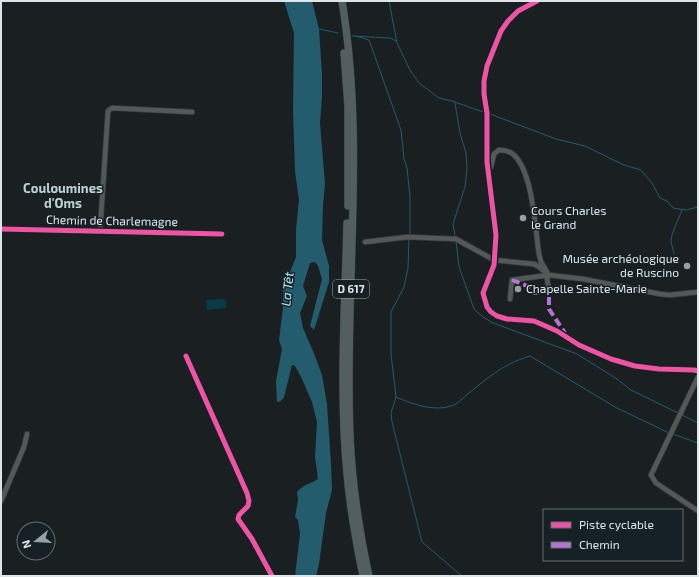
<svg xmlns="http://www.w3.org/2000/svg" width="699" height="577" font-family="'Exo 2',sans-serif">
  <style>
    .green { fill: #093a47 }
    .water { fill: #235c6d }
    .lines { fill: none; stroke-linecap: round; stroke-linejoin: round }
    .stream { stroke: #235c6d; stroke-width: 1 }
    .minor-casing { stroke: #393d3f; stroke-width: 6 }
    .trunk-casing { stroke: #393d3f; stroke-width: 8 }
    .minor { stroke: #545859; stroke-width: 4.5 }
    .trunk { stroke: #525e60; stroke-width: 7 }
    .quiet { stroke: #b673d3; stroke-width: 4; stroke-dasharray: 8 4; stroke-linecap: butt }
    .cycleway-casing { stroke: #162125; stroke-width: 8 }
    .cycleway { stroke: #f153a3; stroke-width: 5 }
    .poi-dot { fill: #99a0a3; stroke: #162125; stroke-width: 1.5 }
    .labels { text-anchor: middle; stroke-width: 3; stroke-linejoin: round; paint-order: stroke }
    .shield { fill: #162125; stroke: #a2aaae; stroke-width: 1 }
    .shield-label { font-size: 11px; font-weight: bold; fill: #dee5e8 }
    .poi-label { font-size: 12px; fill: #dee5e8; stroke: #162125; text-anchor: start }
    .street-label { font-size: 12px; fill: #dee5e8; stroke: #162125 }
    .neighbourhood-label { font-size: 13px; font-weight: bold; fill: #c0cfd4; stroke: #162125 }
    .water-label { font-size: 13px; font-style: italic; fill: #b4e7f8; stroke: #162125 }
  </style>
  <rect width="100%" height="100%" fill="#1a2022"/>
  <path class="green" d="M226,299V308L207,310L206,300Z"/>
  <path class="water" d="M284,1H312L319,29L322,74V97L320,123L325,184L323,205L322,240L329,266V282L314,330L310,326L322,279L318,266L315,262L310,263L303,286L307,296L300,313L303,328L313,351L322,375L327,404L331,463L332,490L326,513L319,564L316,576H295L300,534L298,520L295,517L298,500L297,492C301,486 312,483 318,479L315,457L317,422L312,402L301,377L295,366L292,365L284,397L281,401L277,402L276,381L282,349L279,340L283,308V290L296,257V229L299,200L295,171L293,110L294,33Z"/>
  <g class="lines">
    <path class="stream" d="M389,1L397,43L410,70L419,83L439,98L452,101L483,112
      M319,29L338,33
      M352,36L390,38L396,41
      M356,36L369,40L401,130L404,159L407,168L410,197V235
      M490,114L556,139L585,146L624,165L641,170L652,183L660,198L667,201L673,208L686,210L698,207
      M455,236L453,224L465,187L467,168L466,153L460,133L455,103
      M409,239L408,268L404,287L391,312V354L396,397L391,413L392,422L422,542L462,576
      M456,241L459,267L474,309L483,317L493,323L577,354L617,379L631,390L678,413
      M674,254C673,250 672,246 671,241C671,234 679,218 682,210
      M396,397C414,405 438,413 456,404C479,385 501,364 530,356L615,407L669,433
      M682,415L698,423
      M673,434L698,443"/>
    <g class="minor-casing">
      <path id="minor" d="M537,1L518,11L508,21L501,31L487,66L484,81V94L487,113V162L496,235L494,265L483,293L487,307L491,312L497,316L507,319L534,321L557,331L579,345L611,359L635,366L659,369L694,370L698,371
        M488,169L491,167L494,154L499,150C504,150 510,151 514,155C533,173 535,228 539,254L541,262L547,272
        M1,229L222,234
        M100,231L108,111L112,108L192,112
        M365,242L407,237L456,239L494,260L534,264L539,267L549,275
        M549,275L547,278L549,291
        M510,299L512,280L549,275L583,279L660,294L670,295L698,292
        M186,356L247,493L249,501L248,506L239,515L238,519L252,539L272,576
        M698,377L651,475L656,483L698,511
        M1,501L24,447L27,434"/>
    </g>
    <g class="trunk-casing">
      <path id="trunk" d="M342,1C366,145 344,291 350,435C352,483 359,530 369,576
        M344,53L348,107V206
        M347,223C345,306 339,391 347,474C350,508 356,542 363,576"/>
    </g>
    <use href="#minor" class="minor"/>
    <use href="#trunk" class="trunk"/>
    <path class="quiet" d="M512,280L532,288L534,293L549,291V309L565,333"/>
    <g class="cycleway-casing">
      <path id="cycleway" d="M537,1L518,11L508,21L501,31L487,66L484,81V94L487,113V162L496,235L494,265L483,293L487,307L491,312L497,316L507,319L534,321L557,331L579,345L611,359L635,366L659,369L694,370L698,371
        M1,229L222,234
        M186,356L247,493L249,501L248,506L239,515L238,519L252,539L272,576"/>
    </g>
    <use href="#cycleway" class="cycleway"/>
  </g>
  <g class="poi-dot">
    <circle cx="523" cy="218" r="4"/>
    <circle cx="687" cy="266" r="4"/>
    <circle cx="518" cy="289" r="4"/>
  </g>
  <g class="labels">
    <rect class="shield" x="333" y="280" width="36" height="18" rx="3"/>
    <g class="shield-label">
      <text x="351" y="293">D 617</text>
    </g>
    <g class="poi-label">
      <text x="531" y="215">Cours Charles<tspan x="531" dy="14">le Grand</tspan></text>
      <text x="679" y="263" text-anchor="end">Musée archéologique<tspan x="679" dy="14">de Ruscino</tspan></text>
      <text x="526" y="293">Chapelle Sainte-Marie</text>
    </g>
    <g class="street-label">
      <text transform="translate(112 221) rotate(1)" y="4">Chemin de Charlemagne</text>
    </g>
    <g class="neighbourhood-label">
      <text x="63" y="193">Couloumines<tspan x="63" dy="15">d'Oms</tspan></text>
    </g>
    <g class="water-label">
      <text transform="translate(287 289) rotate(-84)" y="5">La Têt</text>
    </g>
  </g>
  <rect width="699" height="577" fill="none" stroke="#dee5e8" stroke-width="4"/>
  <rect x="543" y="509" width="140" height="52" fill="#162125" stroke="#666f73"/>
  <rect x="551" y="522" width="20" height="6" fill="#f153a3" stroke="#666f73"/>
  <text x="579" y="529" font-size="12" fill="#dee5e8">Piste cyclable</text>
  <rect x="551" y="542" width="20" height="6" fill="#b673d3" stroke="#666f73"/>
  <text x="579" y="549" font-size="12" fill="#dee5e8">Chemin</text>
  <g transform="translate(36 541) rotate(252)"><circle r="19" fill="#162125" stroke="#666f73"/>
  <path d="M0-3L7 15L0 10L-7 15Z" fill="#99a0a3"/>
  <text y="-6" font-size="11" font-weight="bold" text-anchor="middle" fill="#dee5e8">N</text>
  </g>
</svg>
